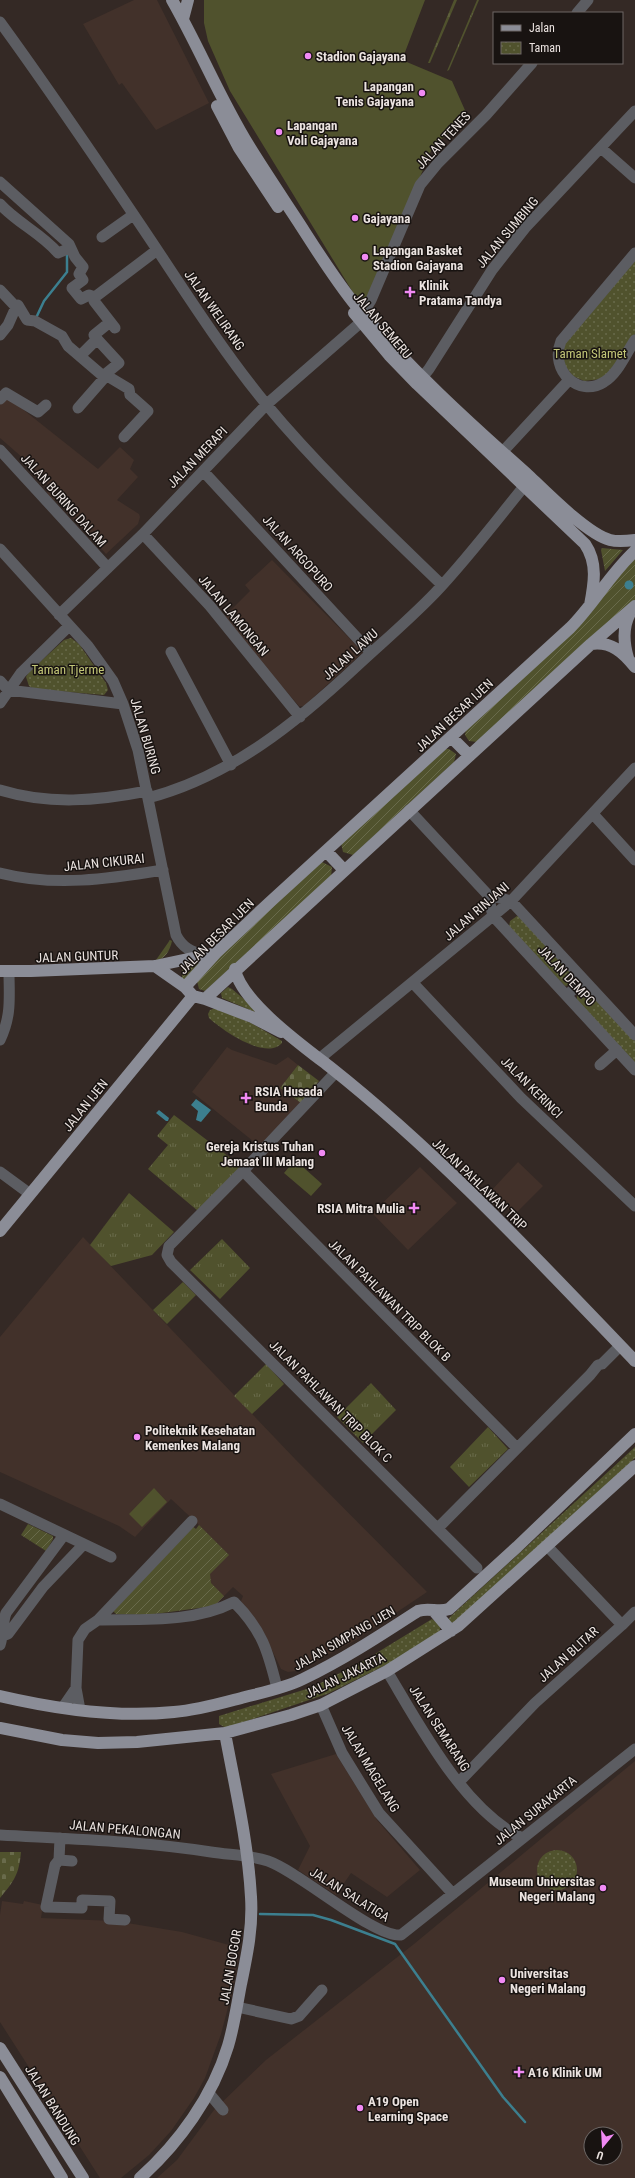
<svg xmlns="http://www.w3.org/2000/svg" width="635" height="2178" font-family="'Roboto Condensed',sans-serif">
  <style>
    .built { fill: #42312a; fill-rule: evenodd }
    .grass { fill: url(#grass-tufts) }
    .cemetery { fill: url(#cemetery-stones) }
    .park { fill: url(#park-dots) }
    .garden { fill: url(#garden-furrows) }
    .pitch { fill: #50522d }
    .water { fill: #3c7f8f }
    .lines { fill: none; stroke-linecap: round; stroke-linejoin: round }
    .stream { stroke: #3c7f8f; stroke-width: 2.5 }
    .minor { stroke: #5c5d62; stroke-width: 11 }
    .major { stroke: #8b8d97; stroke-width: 12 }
    .poi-dot { fill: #f18af4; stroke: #181311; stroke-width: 1.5 }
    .labels { text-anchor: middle; stroke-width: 3; stroke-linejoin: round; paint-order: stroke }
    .poi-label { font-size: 13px; font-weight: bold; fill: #ebe3e0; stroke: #181311; text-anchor: start }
    .street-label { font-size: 13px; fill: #ebe3e0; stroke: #181311 }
    .park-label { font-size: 13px; fill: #c2c677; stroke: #181311 }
  </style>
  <defs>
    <pattern id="grass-tufts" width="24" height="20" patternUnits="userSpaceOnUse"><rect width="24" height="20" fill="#50522d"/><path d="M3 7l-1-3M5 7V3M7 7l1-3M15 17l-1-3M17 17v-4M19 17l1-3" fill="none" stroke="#696b4b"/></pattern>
    <pattern id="cemetery-stones" width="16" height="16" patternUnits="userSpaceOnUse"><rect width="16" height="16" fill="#50522d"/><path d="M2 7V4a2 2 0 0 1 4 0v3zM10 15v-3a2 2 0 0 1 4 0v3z" fill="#696b4b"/></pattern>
    <pattern id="park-dots" width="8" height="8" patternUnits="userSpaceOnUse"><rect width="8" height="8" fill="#50522d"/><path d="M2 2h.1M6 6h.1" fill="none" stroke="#696b4b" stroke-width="1.8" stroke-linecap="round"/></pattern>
    <pattern id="garden-furrows" width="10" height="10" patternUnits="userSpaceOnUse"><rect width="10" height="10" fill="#50522d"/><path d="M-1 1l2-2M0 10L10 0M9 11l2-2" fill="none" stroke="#696b4b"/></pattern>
  </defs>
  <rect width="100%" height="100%" fill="#342925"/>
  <path class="built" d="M134,0H157L209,103L156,130L122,83L119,85L83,24Z
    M6,396L98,469L120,447L134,460L130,469L138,477L117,500L139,514L140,517L138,524L106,554L56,500H49L46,487L48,484L31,465L0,438V403Z
    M272,560L363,652L304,706H299L223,618L250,591L245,585Z
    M227,1047L232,1050L276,1065L288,1057L298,1065L280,1088L301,1103L259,1146L192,1092Z
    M518,1162L543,1186L514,1215L490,1192Z
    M420,1167L457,1203L408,1250L372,1213Z
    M83,1237L296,1460L427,1592L354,1641L296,1671L288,1672L281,1669L261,1627L242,1604L241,1601L243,1596L233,1587L214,1606L192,1526L196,1529L199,1525L171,1499L135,1537L119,1526L0,1472V1337Z
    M336,1754L377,1820L420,1870L387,1897L351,1873L336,1895L298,1870L310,1846L271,1774Z
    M635,1761V2178H157L177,2160L214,2110L266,2060L414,1944ZM591,2134H615V2158H591Z
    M2,1901L23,1904L24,1901L43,1905L41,1918L115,1921L182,1932L229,1945L239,1954L231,1996L221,2034L205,2078L194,2098L171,2131L149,2155L121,2178H100L0,2022V1915Z"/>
  <path class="grass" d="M454,0H457L430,63H428Z
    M477,0H479L449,70L447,71Z
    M174,1115L241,1166L198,1211L148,1169L168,1145L157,1136Z
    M129,1193L174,1232L152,1255L111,1266L90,1245Z
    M222,1239L250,1268L220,1299L190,1270Z
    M183,1282L196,1295L167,1324L153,1310Z
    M266,1364L284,1384L252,1414L234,1396Z
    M371,1383L396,1410L363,1443L337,1417Z
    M488,1427L508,1449L469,1487L450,1467Z"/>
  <path class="cemetery" d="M298,1065L319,1081L301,1103L280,1088Z
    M0,1852H21C19,1875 14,1881 0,1898Z"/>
  <path class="park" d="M635,260V334L608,374L601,379L593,380L584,381L573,376L565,366L562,349L565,343Z
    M71,638L79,644L106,683L108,690L104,695L34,689L29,686L26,677L29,672L64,640Z
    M517,916L522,918L575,978L572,984L565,986L509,927L510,921Z
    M228,987L232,989L264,1016L222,998L221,993Z
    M584,989L589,991L635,1040V1064L577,1001V995Z
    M215,1008L251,1023L282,1041V1043C266,1061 222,1030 209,1018L208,1014L210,1010Z
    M635,1447V1458L485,1597L455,1622L450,1623L448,1620L450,1617Z
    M432,1619L440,1625V1631L398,1659L327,1694L226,1728L219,1724V1716L313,1687L365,1660Z
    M537 1870a20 20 0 1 1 40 0a20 20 0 1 1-40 0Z"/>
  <path class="garden" d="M602,548L623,550L605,571L601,550Z
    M635,558V600L477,742L469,741L465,735L466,730Z
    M446,749H449L456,754L454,762L353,855L343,852L341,843Z
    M322,862L332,867L331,877L205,991L199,989L197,981L219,954Z
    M170,940L172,941C170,950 165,960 156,960Z
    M200,962L185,980L182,978V966Z
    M28,1524L53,1536V1539L46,1551L21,1535Z
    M199,1525L229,1555L210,1574L211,1583L224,1596L214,1606L147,1615L116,1614L113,1611L192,1526L196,1529Z"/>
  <path class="pitch" d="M204,0H425L402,60L452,81L468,117L433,146L370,296L365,302L357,299L230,91L208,41L204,23Z
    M295,1160L322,1184L311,1196L284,1173Z
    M154,1488L167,1502L142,1527L129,1514Z"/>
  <path class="water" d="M624.5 585a4.5 4.5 0 1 1 9 0a4.5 4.5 0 1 1-9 0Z
    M196,1099L211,1110L201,1122L196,1120L198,1111L191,1105Z
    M159,1110L169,1118L168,1121H166L156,1113Z"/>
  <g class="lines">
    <path class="stream" d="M36,318L44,301L67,272V253
      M260,1914L313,1915L331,1920L395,1944L503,2097L525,2122"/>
    <path class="minor" d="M577,13L588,0
      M0,22C54,96 105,172 156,248C191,301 226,355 266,404C320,469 382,527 442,585
      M601,148L635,178
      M0,182L69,244L75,257L83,267L79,274L83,280L72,288L81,299L89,295L95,297
      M0,204C17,223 41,233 58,253L70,248
      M102,237L133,215
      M635,253L561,341C549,371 579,398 604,382C618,374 626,353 635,340
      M0,290L16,307L8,325L0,335
      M18,305L27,320L35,321L62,336L68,346L103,376L109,377L129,389L130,395L148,411L124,437
      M363,313L371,300L420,185L438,163L486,115L532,63
      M115,328L94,301L95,297L157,250
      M97,339L119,363L103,376
      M80,356L97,339L94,335L110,322
      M417,384L429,369L492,270L525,228L635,111
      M0,399L6,393L38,412L46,405
      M78,408L106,376
      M0,450L108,568
      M496,459L569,380
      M203,471L371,653
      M143,534L210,606L300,717
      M0,549L88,646L113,681L123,704L138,750L176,935C182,947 191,952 204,955
      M59,615L143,534L267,404L360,323
      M171,652L231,765
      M0,681L8,690L123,704
      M0,703L21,673L69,626
      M0,790C49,805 97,801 147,791
      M148,798C231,776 296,723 358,665C384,641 411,618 435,593C469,557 499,517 530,479
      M409,810L488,895L493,916L635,1070
      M593,814L635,860
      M0,873C55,887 108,879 163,870
      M488,895L511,901L635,1035
      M413,983L521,1098L635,1206
      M567,995L584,980
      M0,1040C12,1015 9,997 9,971
      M319,1059L511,901L635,768
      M600,1065L617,1050
      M336,1072L243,1171L169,1246L167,1255L171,1262L477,1568
      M243,1171L517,1448
      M0,1172L30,1194
      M0,1504L111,1557
      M438,1528L590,1375L598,1365L602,1364L620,1346
      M98,1620C143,1619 193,1623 234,1602C262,1630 268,1651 277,1688
      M622,1625L635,1612
      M3,1636L8,1634L43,1587L84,1544
      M0,1645C4,1634 2,1624 6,1613L64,1535
      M387,1671C420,1726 463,1809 522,1838
      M321,1705L342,1753L379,1813L453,1894
      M63,1707L76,1688
      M80,1710L76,1688L78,1640L85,1629L98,1620L192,1521
      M459,1782L535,1703L622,1625L547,1546
      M0,1835C71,1839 141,1841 211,1852C230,1855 250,1855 268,1861C300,1872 374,1938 401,1935L635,1749
      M60,1838L59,1860L55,1865L46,1907L82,1908V1900L110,1901L109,1919L125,1920
      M59,1860L72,1861
      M237,2007L291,2019L299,2016L322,1990
      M208,2092L223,2110"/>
    <path class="major" d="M172,0C199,47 220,99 249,146C265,172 282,197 299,223C317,251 335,280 357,307C408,367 468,422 527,474C545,491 587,534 610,540C618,542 627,541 635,540
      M183,19L188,0
      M217,106L239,148L278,207
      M354,313L389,355L417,384L585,544C598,563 594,584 590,605
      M591,644C611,641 623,652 635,667
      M628,658C623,641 622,625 632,610
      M451,737L469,755
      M326,851L344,870
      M155,966L185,987L193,996L205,999L591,644L635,606
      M235,969C240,1001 304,1047 330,1067C441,1155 537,1259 635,1361
      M0,971H31L155,966L216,953
      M185,987L216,953L270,902L570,628C594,604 610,574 635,551
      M205,999L252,1017L281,1032
      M0,1231L193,996
      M434,1611L451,1631
      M0,1696C56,1709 117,1718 174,1712C199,1710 222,1703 245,1697C265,1692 285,1688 303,1679C343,1660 381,1635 418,1611C429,1607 438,1613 449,1609L517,1547L635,1434
      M0,1728L62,1740L98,1743L137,1742L225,1733L291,1715L321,1705L387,1671L458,1626L635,1466
      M0,2048L83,2178
      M0,2077L62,2178
      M140,2178C179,2143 213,2096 228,2046C234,2026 237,2005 241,1984C247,1955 253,1927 251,1897C248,1842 235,1787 225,1733"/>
  </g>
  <g class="poi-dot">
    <circle cx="308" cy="56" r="4"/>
    <circle cx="422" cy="93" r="4"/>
    <circle cx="279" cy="132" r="4"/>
    <circle cx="355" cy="218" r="4"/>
    <circle cx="365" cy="257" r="4"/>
    <path d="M408 286h4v4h4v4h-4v4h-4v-4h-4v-4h4z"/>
    <path d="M244 1092h4v4h4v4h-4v4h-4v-4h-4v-4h4z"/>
    <circle cx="322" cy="1153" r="4"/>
    <path d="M412 1202h4v4h4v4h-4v4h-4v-4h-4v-4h4z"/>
    <circle cx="137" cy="1437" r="4"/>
    <circle cx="603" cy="1888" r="4"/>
    <circle cx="502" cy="1980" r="4"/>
    <path d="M517 2066h4v4h4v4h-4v4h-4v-4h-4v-4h4z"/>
    <circle cx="360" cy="2108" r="4"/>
  </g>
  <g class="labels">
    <g class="poi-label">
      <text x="316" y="61">Stadion Gajayana</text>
      <text x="414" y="91" text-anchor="end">Lapangan<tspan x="414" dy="15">Tenis Gajayana</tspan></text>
      <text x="287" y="130">Lapangan<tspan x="287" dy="15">Voli Gajayana</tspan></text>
      <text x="363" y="223">Gajayana</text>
      <text x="373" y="255">Lapangan Basket<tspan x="373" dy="15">Stadion Gajayana</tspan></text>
      <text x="419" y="290">Klinik<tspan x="419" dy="15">Pratama Tandya</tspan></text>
      <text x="255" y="1096">RSIA Husada<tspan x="255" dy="15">Bunda</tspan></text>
      <text x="314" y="1151" text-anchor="end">Gereja Kristus Tuhan<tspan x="314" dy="15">Jemaat III Malang</tspan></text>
      <text x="405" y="1213" text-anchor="end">RSIA Mitra Mulia</text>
      <text x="145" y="1435">Politeknik Kesehatan<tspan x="145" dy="15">Kemenkes Malang</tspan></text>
      <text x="595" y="1886" text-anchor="end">Museum Universitas<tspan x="595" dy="15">Negeri Malang</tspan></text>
      <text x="510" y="1978">Universitas<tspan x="510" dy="15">Negeri Malang</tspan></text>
      <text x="528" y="2077">A16 Klinik UM</text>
      <text x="368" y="2106">A19 Open<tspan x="368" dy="15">Learning Space</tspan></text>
    </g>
    <g class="street-label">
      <text transform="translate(443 140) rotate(-47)" y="5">JALAN TENES</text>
      <text transform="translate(507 232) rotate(-50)" y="5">JALAN SUMBING</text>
      <text transform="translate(215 310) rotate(55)" y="5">JALAN WELIRANG</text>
      <text transform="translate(383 325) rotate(50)" y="5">JALAN SEMERU</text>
      <text transform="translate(197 457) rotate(-46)" y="5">JALAN MERAPI</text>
      <text transform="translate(64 500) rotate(48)" y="5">JALAN BURING DALAM</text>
      <text transform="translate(298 553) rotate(48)" y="5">JALAN ARGOPURO</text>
      <text transform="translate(234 615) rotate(50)" y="5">JALAN LAMONGAN</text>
      <text transform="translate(350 654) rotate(-42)" y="5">JALAN LAWU</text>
      <text transform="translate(454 715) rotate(-43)" y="5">JALAN BESAR IJEN</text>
      <text transform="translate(146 736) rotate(74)" y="5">JALAN BURING</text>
      <text transform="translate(104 862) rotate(-6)" y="5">JALAN CIKURAI</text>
      <text transform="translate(476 911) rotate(-41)" y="5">JALAN RINJANI</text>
      <text transform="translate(216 936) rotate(-45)" y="5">JALAN BESAR IJEN</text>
      <text transform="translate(77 956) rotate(-2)" y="5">JALAN GUNTUR</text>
      <text transform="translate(567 975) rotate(47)" y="5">JALAN DEMPO</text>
      <text transform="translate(532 1087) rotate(45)" y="5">JALAN KERINCI</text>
      <text transform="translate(85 1105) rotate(-51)" y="5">JALAN IJEN</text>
      <text transform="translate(480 1184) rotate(44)" y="5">JALAN PAHLAWAN TRIP</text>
      <text transform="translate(390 1300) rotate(45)" y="5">JALAN PAHLAWAN TRIP BLOK B</text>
      <text transform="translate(331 1401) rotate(45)" y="5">JALAN PAHLAWAN TRIP BLOK C</text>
      <text transform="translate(344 1638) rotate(-30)" y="5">JALAN SIMPANG IJEN</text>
      <text transform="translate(568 1654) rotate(-42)" y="5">JALAN BLITAR</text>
      <text transform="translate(345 1675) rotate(-26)" y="5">JALAN JAKARTA</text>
      <text transform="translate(440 1728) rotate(57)" y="5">JALAN SEMARANG</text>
      <text transform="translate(371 1768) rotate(59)" y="5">JALAN MAGELANG</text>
      <text transform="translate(535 1810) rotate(-39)" y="5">JALAN SURAKARTA</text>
      <text transform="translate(125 1829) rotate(5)" y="5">JALAN PEKALONGAN</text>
      <text transform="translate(350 1894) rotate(32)" y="5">JALAN SALATIGA</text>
      <text transform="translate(230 1967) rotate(-80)" y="5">JALAN BOGOR</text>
      <text transform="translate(53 2105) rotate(58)" y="5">JALAN BANDUNG</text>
    </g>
    <g class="park-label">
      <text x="590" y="358">Taman Slamet</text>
      <text x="68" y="674">Taman Tjerme</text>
    </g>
  </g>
  <rect x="493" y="12" width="130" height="52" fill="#181311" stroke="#6c6664"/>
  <rect x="501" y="25" width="20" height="6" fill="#8b8d97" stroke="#6c6664"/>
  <text x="529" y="32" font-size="12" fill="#ebe3e0">Jalan</text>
  <rect x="501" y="42" width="20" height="12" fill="url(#park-dots)" stroke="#6c6664"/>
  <text x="529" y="52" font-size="12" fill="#ebe3e0">Taman</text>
  <g transform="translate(603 2146) rotate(198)"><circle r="19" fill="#181311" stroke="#6c6664"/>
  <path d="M0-3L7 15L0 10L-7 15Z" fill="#f18af4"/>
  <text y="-6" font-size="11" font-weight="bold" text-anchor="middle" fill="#ebe3e0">U</text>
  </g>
</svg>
